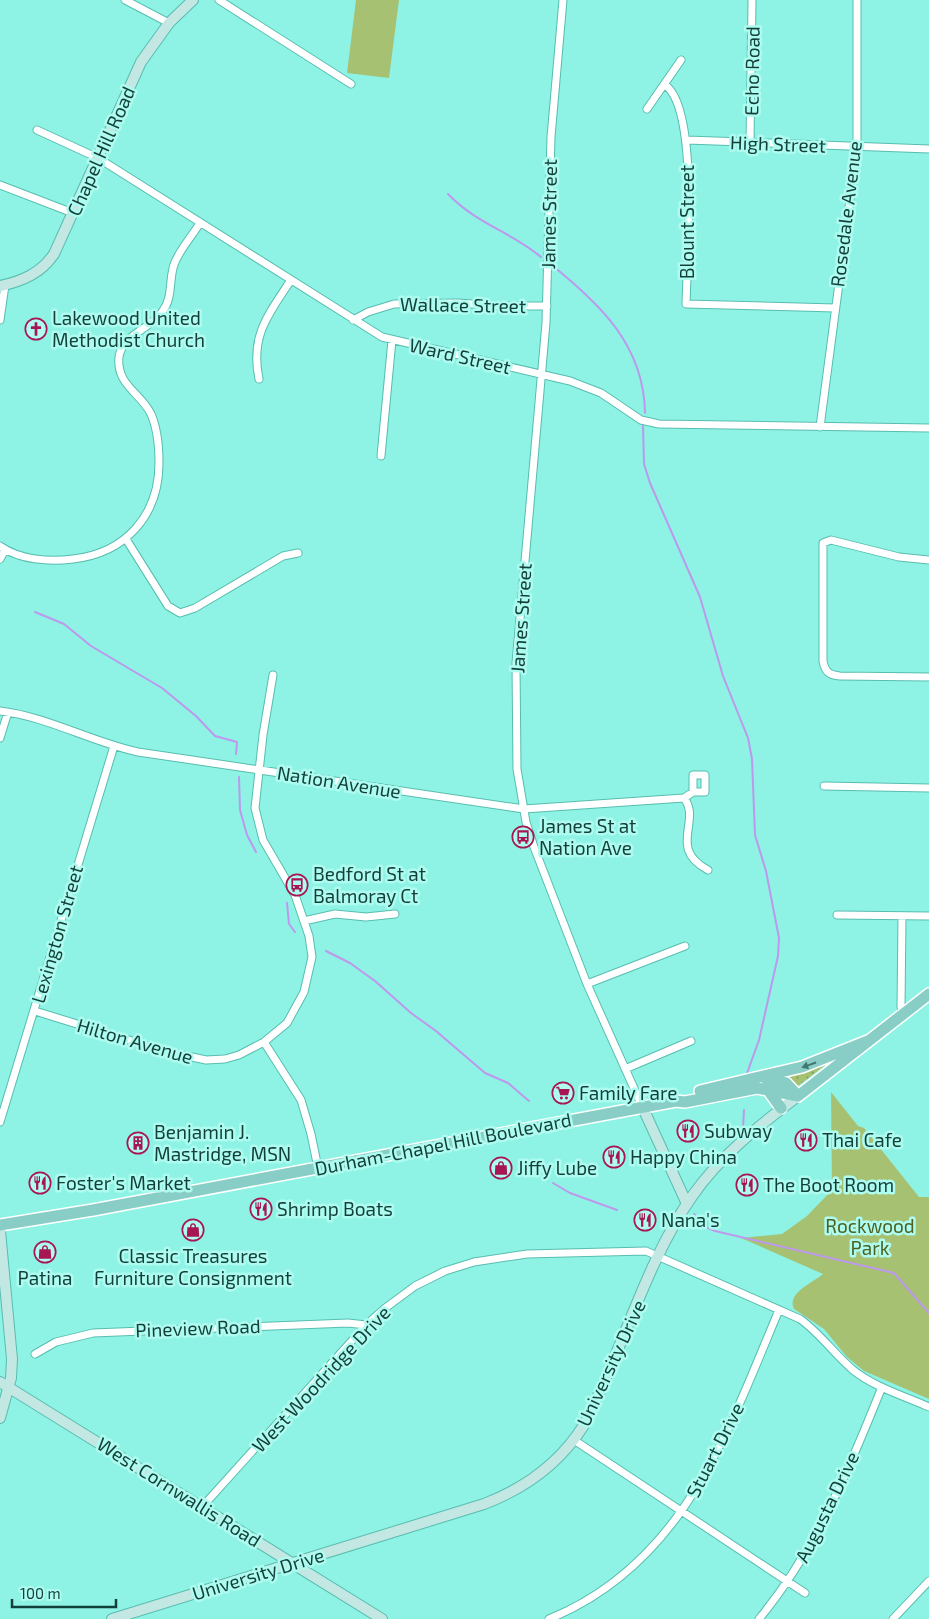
<svg xmlns="http://www.w3.org/2000/svg" width="929" height="1619" font-family="'Exo 2',sans-serif">
  <style>
    .grass { fill: url(#grass-dots) }
    .park { fill: #a7c173 }
    .lines { fill: none; stroke-linecap: round; stroke-linejoin: round }
    .stream { stroke: #bd98ed; stroke-width: 2 }
    .street-casing { stroke: #57bdb0; stroke-width: 9 }
    .secondary-casing { stroke: #57bdb0; stroke-width: 12 }
    .primary-casing { stroke: #fff; stroke-width: 14 }
    .street { stroke: #fff; stroke-width: 7 }
    .secondary { stroke: #c3e7e2; stroke-width: 10 }
    .primary { stroke: #88cec6; stroke-width: 11 }
    .oneway { fill: #427872 }
    .labels { text-anchor: middle; stroke-width: 5; stroke-linejoin: round; paint-order: stroke }
    .street-label { font-size: 19px; fill: #133f3a; stroke: #aefcf0 }
    .poi-label { font-size: 19px; fill: #133f3a; stroke: #aefcf0; text-anchor: start }
    .park-label { font-size: 19px; fill: #4d601f; stroke: #aefcf0 }
  </style>
  <defs>
    <pattern id="grass-dots" width="8" height="8" patternUnits="userSpaceOnUse" patternTransform="scale(1.25)"><rect width="8" height="8" fill="#a7c173"/><path d="M2 2h.1M6 6h.1" fill="none" stroke="#879e5f" stroke-width="1.8" stroke-linecap="round"/></pattern>
  </defs>
  <rect width="100%" height="100%" fill="#8ef3e4"/>
  <path class="grass" d="M832,1060L798,1086L780,1076Z"/>
  <path class="park" d="M356,0H399L389,78L347,73Z
    M831,1092L858,1126L864,1128L919,1197H929V1399L864,1371L847,1357L824,1329L794,1309C786,1293 814,1282 823,1274L741,1238L782,1234L807,1216L832,1190Z"/>
  <g class="lines">
    <path class="stream" d="M448,194C478,225 510,231 541,257
      M553,266C601,305 644,346 645,413
      M643,426L644,464L650,483L700,597L723,676L748,738L752,759L755,835L766,871L779,938L778,956L759,1040L746,1076
      M35,612L64,624L91,646L162,688L196,716L215,736L237,742L236,754
      M239,777L240,810L247,835L256,852
      M287,903L289,924L295,932
      M326,951L350,963L375,981L411,1013L436,1031L485,1073L508,1083L529,1101
      M743,1128L744,1110
      M553,1183L570,1193L617,1210
      M694,1214L708,1228L715,1231L894,1273L929,1313
      M706,1217L707,1225"/>
    <g class="street-casing">
      <path id="street" d="M125,0L169,23
        M219,0L351,84
        M563,0L551,137L546,323L516,663L517,769L526,822L534,847L587,984L642,1106
        M665,85C699,108 687,261 686,304L835,308
        M647,109L681,60
        M37,130L98,158L382,337L570,381L601,393L641,420L659,424L929,428
        M687,140L929,149
        M750,143L752,0
        M0,185L73,213
        M0,320L5,285
        M353,320L368,312L394,304L457,303L504,306H547
        M259,379C250,336 268,315 291,280
        M820,427L857,147V0
        M381,456L392,340
        M126,539L168,606L180,613L195,608L283,556L298,553
        M0,546C20,560 49,562 73,559C126,553 159,515 159,463C159,446 158,430 151,414C141,393 116,385 119,357C122,335 150,329 162,312C174,297 168,278 175,262C181,248 192,236 200,223
        M0,559L5,550
        M929,560L899,557L831,540L823,543V661C825,672 829,675 840,676L929,677
        M0,711C49,717 91,742 138,752L524,809L684,798
        M0,738L8,712
        M824,786L929,788
        M684,798C702,821 667,848 708,870
        M684,798L693,792H705V775H693V792
        M837,915L929,916
        M902,916L901,1007L903,1015
        M304,921L335,914L366,917L395,914
        M587,984L685,946
        M35,1011L164,1051L206,1060L225,1059L239,1055L264,1042L287,1023L304,992L312,957L309,936L295,895L263,840L255,808L263,735L273,675
        M264,1042L301,1100L311,1134L318,1168
        M625,1069L691,1041
        M0,1122L114,746
        M35,1354L56,1342L93,1333L348,1323L366,1325
        M574,1440L805,1593
        M203,1506L366,1325L384,1309L415,1286L445,1271L474,1262L527,1254L646,1251L800,1319C820,1333 834,1354 853,1370C874,1387 904,1396 929,1407
        M549,1619C684,1564 727,1433 779,1310
        M759,1619C816,1550 849,1469 882,1387
        M893,1619L929,1581"/>
    </g>
    <g class="secondary-casing">
      <path id="secondary" d="M0,286C23,281 41,273 54,254L141,62L169,23L193,0
        M642,1106L687,1204
        M0,1231L12,1359L11,1378L0,1418
        M0,1382L382,1619
        M112,1619L484,1504C526,1488 560,1463 584,1425C622,1352 646,1261 693,1195C721,1155 760,1125 798,1096"/>
    </g>
    <g class="primary-casing">
      <path id="primary" d="M766,1079L786,1083L798,1096
        M768,1090L781,1108
        M700,1091L802,1067L870,1040
        M798,1096L929,994
        M0,1225L93,1210L676,1101L685,1102L757,1088L798,1096"/>
    </g>
    <use href="#street" class="street"/>
    <use href="#secondary" class="secondary"/>
    <use href="#primary" class="primary"/>
  </g>
  <defs><path id="oneway-solid" d="M-6-.8H1V-3.2L6.5 0L1 3.2V.8H-6Z" transform="scale(1.25)"/></defs>
  <use class="oneway" href="#oneway-solid" transform="translate(809 1065) rotate(161)"/>
  <defs>
    <g id="church-ring" transform="scale(1.125)"><circle r="9.5" fill="#aefcf0" stroke="#a71652" stroke-width="1.5"/><path d="M-1.2-6h2.4v3.5h3.3v2.4h-3.3V6h-2.4V-.1h-3.3v-2.4h3.3Z" fill="#a71652"/></g>
    <g id="bus-ring" transform="scale(1.125)"><circle r="9.5" fill="#aefcf0" stroke="#a71652" stroke-width="1.5"/><path d="M-5-6H5V4H4V6H2V4H-2V6H-4V4H-5ZM-3.5-4V0h7V-4ZM-3.5 1.2v1.5H-2V1.2ZM2 1.2v1.5H3.5V1.2Z" fill="#a71652"/></g>
    <g id="supermarket-ring" transform="scale(1.125)"><circle r="9.5" fill="#aefcf0" stroke="#a71652" stroke-width="1.5"/><path d="M-6-5.5h2.5l.6 2H6L4.5 2H-2.5L-4.4-4H-6ZM-1.5 3.2a1.3 1.3 0 1 0 .1 0ZM3 3.2a1.3 1.3 0 1 0 .1 0Z" fill="#a71652"/></g>
    <g id="restaurant-ring" transform="scale(1.125)"><circle r="9.5" fill="#aefcf0" stroke="#a71652" stroke-width="1.5"/><path d="M-5-6h1v4h1v-4h1v4h1v-4h1v5L-1.5 .5V6h-2V.5L-5-1ZM5-6V6H3V1.5H1.5Q1.5-4 5-6Z" fill="#a71652"/></g>
    <g id="building-ring" transform="scale(1.125)"><circle r="9.5" fill="#aefcf0" stroke="#a71652" stroke-width="1.5"/><path d="M-4-6H4V6H1V3H-1V6H-4ZM-2.5-4.3h1.7v1.8h-1.7ZM.8-4.3h1.7v1.8H.8ZM-2.5-1h1.7V.8h-1.7ZM.8-1h1.7V.8H.8Z" fill="#a71652"/></g>
    <g id="shop-ring" transform="scale(1.125)"><circle r="9.5" fill="#aefcf0" stroke="#a71652" stroke-width="1.5"/><path d="M-5-2.5h2.3a2.7 3.5 0 0 1 5.4 0H5L5.5 6h-11ZM-1.5-2.5h3a1.5 2.3 0 0 0-3 0Z" fill="#a71652"/></g>
  </defs>
  <g fill-rule="evenodd">
    <use href="#church-ring" x="36" y="329"/>
    <use href="#bus-ring" x="523" y="837"/>
    <use href="#bus-ring" x="297" y="885"/>
    <use href="#supermarket-ring" x="563" y="1093"/>
    <use href="#restaurant-ring" x="688" y="1131"/>
    <use href="#restaurant-ring" x="806" y="1140"/>
    <use href="#building-ring" x="138" y="1143"/>
    <use href="#restaurant-ring" x="614" y="1157"/>
    <use href="#shop-ring" x="501" y="1168"/>
    <use href="#restaurant-ring" x="40" y="1183"/>
    <use href="#restaurant-ring" x="747" y="1185"/>
    <use href="#restaurant-ring" x="261" y="1209"/>
    <use href="#restaurant-ring" x="645" y="1220"/>
    <use href="#shop-ring" x="193" y="1230"/>
    <use href="#shop-ring" x="45" y="1252"/>
  </g>
  <g class="labels">
    <g class="street-label">
      <text transform="translate(752 71) rotate(-89)" y="7">Echo Road</text>
      <text transform="translate(778 144) rotate(2)" y="7">High Street</text>
      <text transform="translate(101 151) rotate(-66)" y="7">Chapel Hill Road</text>
      <text transform="translate(549 214) rotate(-89)" y="7">James Street</text>
      <text transform="translate(846 214) rotate(-83)" y="7">Rosedale Avenue</text>
      <text transform="translate(687 222) rotate(-90)" y="7">Blount Street</text>
      <text transform="translate(463 305) rotate(1)" y="7">Wallace Street</text>
      <text transform="translate(460 356) rotate(13)" y="7">Ward Street</text>
      <text transform="translate(521 618) rotate(-86)" y="7">James Street</text>
      <text transform="translate(339 782) rotate(9)" y="7">Nation Avenue</text>
      <text transform="translate(57 934) rotate(-74)" y="7">Lexington Street</text>
      <text transform="translate(135 1041) rotate(16)" y="7">Hilton Avenue</text>
      <text transform="translate(443 1144) rotate(-11)" y="7">Durham-Chapel Hill Boulevard</text>
      <text transform="translate(198 1328) rotate(-2)" y="7">Pineview Road</text>
      <text transform="translate(611 1363) rotate(-65)" y="7">University Drive</text>
      <text transform="translate(321 1379) rotate(-47)" y="7">West Woodridge Drive</text>
      <text transform="translate(715 1450) rotate(-63)" y="7">Stuart Drive</text>
      <text transform="translate(179 1492) rotate(32)" y="7">West Cornwallis Road</text>
      <text transform="translate(827 1507) rotate(-64)" y="7">Augusta Drive</text>
      <text transform="translate(258 1574) rotate(-17)" y="7">University Drive</text>
    </g>
    <g class="poi-label">
      <text x="52" y="325">Lakewood United<tspan x="52" dy="22">Methodist Church</tspan></text>
      <text x="539" y="833">James St at<tspan x="539" dy="22">Nation Ave</tspan></text>
      <text x="313" y="881">Bedford St at<tspan x="313" dy="22">Balmoray Ct</tspan></text>
      <text x="579" y="1100">Family Fare</text>
      <text x="704" y="1138">Subway</text>
      <text x="154" y="1139">Benjamin J.<tspan x="154" dy="22">Mastridge, MSN</tspan></text>
      <text x="822" y="1147">Thai Cafe</text>
      <text x="630" y="1164">Happy China</text>
      <text x="517" y="1175">Jiffy Lube</text>
      <text x="56" y="1190">Foster's Market</text>
      <text x="763" y="1192">The Boot Room</text>
      <text x="277" y="1216">Shrimp Boats</text>
      <text x="661" y="1227">Nana's</text>
      <text x="193" y="1263" text-anchor="middle">Classic Treasures<tspan x="193" dy="22">Furniture Consignment</tspan></text>
      <text x="45" y="1285" text-anchor="middle">Patina</text>
    </g>
    <g class="park-label">
      <text x="870" y="1233">Rockwood<tspan x="870" dy="22">Park</tspan></text>
    </g>
  </g>
  <path d="M12 1599v8h104v-8" fill="none" stroke="#133f3a" stroke-width="2.5"/>
  <text x="20" y="1599" font-size="15" fill="#133f3a" stroke="#aefcf0" stroke-width="4" paint-order="stroke">100 m</text>
</svg>
